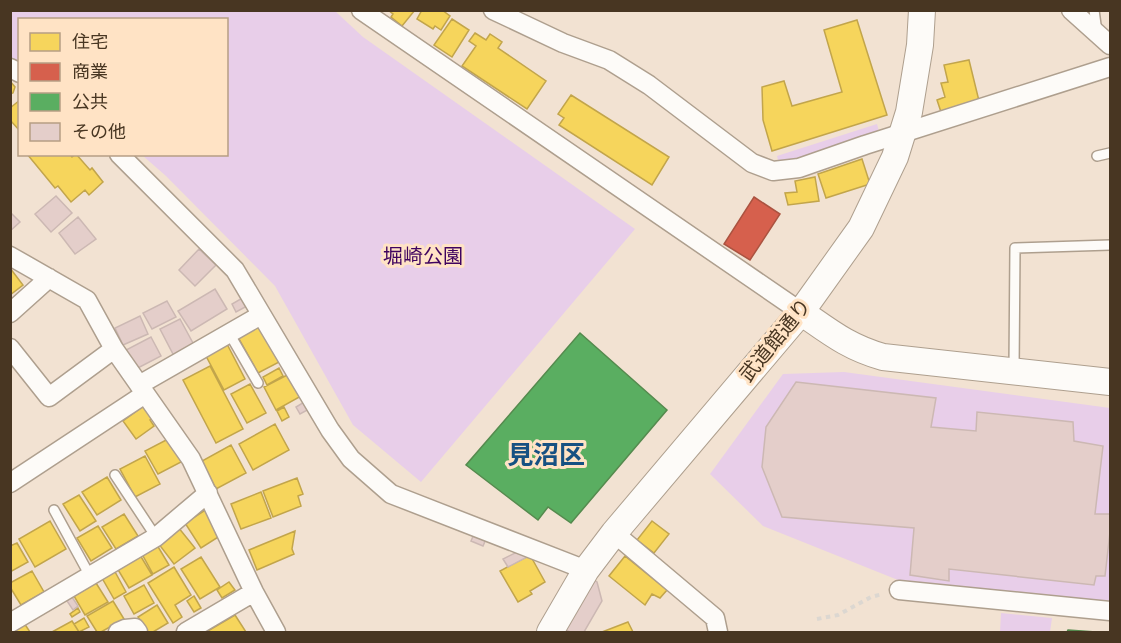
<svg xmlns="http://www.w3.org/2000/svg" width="1121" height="643" font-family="'Space Grotesk','Noto Sans JP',sans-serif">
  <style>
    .green { fill: #e8cee9 }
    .homes { fill: #f6d55c; stroke: #c2a54b; stroke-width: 1.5 }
    .shops { fill: #d6604d; stroke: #ab5340; stroke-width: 1.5 }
    .public { fill: #5aae61; stroke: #558a4e; stroke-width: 1.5 }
    .building { fill: #e4ceca; stroke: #ccb8b3; stroke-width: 1.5 }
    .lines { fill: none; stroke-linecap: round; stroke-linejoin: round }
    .lane-casing { stroke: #ae9f8e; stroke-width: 12 }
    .street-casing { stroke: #ae9f8e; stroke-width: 21 }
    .secondary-casing { stroke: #ae9f8e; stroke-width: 28 }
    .path { stroke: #dcd7d1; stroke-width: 4; stroke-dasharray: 4.5 4.5; stroke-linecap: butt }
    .lane { stroke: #fdfbf8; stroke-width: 9 }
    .street { stroke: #fdfbf8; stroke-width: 18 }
    .secondary { stroke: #fdfbf8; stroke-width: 26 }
    .labels { text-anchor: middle; stroke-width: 6; stroke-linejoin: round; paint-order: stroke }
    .park-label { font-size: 20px; fill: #3f035f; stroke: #ffe3c5 }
    .street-label { font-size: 20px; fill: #483622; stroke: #ffe3c5 }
    .district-label { font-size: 26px; font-weight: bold; fill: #175182; stroke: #ffe3c5 }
  </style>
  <rect width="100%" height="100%" fill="#f2e2d2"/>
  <path class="green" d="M11,11H335L363,37L635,229L421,482L353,425L275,286L166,176L142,155L226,154V20H20L19,66L11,62Z
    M877,124L880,135L780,167L777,156Z
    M844,372L1110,408V605L903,582L763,526L710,474L783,374Z
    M1001,613L1052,618L1050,632H1000Z"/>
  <path class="homes" d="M388,10H415L402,26L391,17L393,14Z
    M422,10H442L450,16L441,30L435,26L433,29L417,19Z
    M452,19L469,30L452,57L434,45Z
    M857,20L887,115L772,151L763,120L762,87L784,81L792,106L842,92L824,30Z
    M475,33L486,40L490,34L502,42L498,48L546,81L527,109L462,66L476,46L469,41Z
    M969,60L980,105L942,115L937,100L945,97L941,83L948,82L944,65Z
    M10,81L15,87L13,93L10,94Z
    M571,95L669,157L652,185L559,125L564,118L558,114Z
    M20,100V131L10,120V108Z
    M27,154H70L72,157L76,154L90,170L92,168L103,182L89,195L85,190L71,202L58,186L55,188Z
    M862,159L870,184L826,198L818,174Z
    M815,177L819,201L788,205L785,193L797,192L795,181Z
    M10,268L23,285L10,295Z
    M263,324L283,360L258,373L238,337Z
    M227,344L245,379L224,390L206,356Z
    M210,366L243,429L216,443L183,380Z
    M279,368L283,376L267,385L263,377Z
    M291,373L303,395L276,410L264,387Z
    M250,384L266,413L247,423L231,394Z
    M145,405L154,417L150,420L154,426L136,439L123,421Z
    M284,407L289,417L282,421L277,411Z
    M275,424L289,450L253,470L239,444Z
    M170,438L183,461L158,474L145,451Z
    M231,445L246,473L216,489L202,461Z
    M145,456L160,484L135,497L120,469Z
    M107,477L121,500L97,515L82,492Z
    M297,478L303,494L298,496L301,506L273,517L263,491Z
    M261,492L271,518L241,529L231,504Z
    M79,495L96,521L80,531L63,504Z
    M207,509L223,534L201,548L185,523Z
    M124,514L138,536L116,549L102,527Z
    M50,521L66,549L35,567L19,539Z
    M652,521L669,534L654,553L637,540Z
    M98,526L112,548L91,561L77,538Z
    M178,527L195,548L174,564L158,543Z
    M295,531L292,549L294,554L257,570L249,550Z
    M17,543L28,562L10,572V546Z
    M157,545L169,565L153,574L142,554Z
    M140,555L152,575L129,588L117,568Z
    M530,555L545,582L530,591L532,594L518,602L500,571Z
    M625,556L667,590L660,598L652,594L645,605L609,576Z
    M201,557L220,587L200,599L181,569Z
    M174,567L191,595L175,605L182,617L173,623L148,583Z
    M114,570L126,592L114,599L102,578Z
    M32,571L44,592L21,605L10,587V583Z
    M229,582L235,590L222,598L217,590Z
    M96,583L108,602L85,615L74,596Z
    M144,585L154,603L134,614L124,596Z
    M194,596L201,608L194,612L187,601Z
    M113,601L124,619L101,632H97L87,616Z
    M157,605L168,623L153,632H148L138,617Z
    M78,608L80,612L72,617L70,614Z
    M235,615L246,632H206Z
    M84,618L89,627L79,632L74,624Z
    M72,621L79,632H52Z
    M628,622L633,632H602Z
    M24,623L30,632H10V631Z"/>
  <path class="shops" d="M754,197L780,214L750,260L724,244Z"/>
  <path class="public" d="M580,333L667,410L571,523L548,507L538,520L466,465Z
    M1068,630L1096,632H1067Z"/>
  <path class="building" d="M56,196L72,213L51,232L35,214Z
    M10,212L20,222L10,231Z
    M78,217L96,239L75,254L59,233Z
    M199,249L216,265L195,286L179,270Z
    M215,289L227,309L191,331L178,311Z
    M244,297L249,305L236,312L232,304Z
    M167,301L176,317L152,329L143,313Z
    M140,316L148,334L123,345L115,328Z
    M180,319L194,345L174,356L160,329Z
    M151,337L161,356L136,369L126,350Z
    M796,382L936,398L931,427L976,431L977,412L1073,422L1074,441L1103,446L1095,514H1110V532L1105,576H1096L1094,585L949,569V581L910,575L914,528L782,517L762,467L766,427Z
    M309,399L313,407L300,414L296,407Z
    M474,534L486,539L483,546L471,541Z
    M519,551L529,556L508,567L503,559Z
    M593,579L597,582L602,601L584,632H570L564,629Z
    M72,597L78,606L73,610L67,601Z"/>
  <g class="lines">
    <g class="lane-casing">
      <path id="lane" d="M1094,10L1097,32
        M1097,156L1110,153
        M229,333L258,383
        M1014,369L1015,248L1110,245
        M115,475L156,537
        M54,510L90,576"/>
    </g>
    <g class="street-casing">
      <path id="street" d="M361,10L801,312
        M493,10L563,43L609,60L649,85L752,163L773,171L799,168L865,145L1110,67
        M1071,10L1110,45
        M10,68L20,73
        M119,154L235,270L330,430L351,459L391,494L586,570
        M10,256L87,300L114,349L191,459L254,592L276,632
        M10,313L49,278
        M10,348L49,397L114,349
        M139,385L261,315
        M10,483L145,394
        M614,533L715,618L718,632
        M899,590L1110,611
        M10,623L156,537L208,493
        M118,632L125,629L135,628L138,632
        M186,632L254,592"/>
    </g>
    <g class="secondary-casing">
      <path id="secondary" d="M801,312C830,332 848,347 883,357L1110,382
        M550,632L586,570L614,533L801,312L861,228L895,157L909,112L920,45L922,10"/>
    </g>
    <path class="path" d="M817,619L838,615L871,597L883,594"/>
    <use href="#lane" class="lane"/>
    <use href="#street" class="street"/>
    <use href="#secondary" class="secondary"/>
  </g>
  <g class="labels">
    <g class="park-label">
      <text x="423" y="263">堀崎公園</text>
    </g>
    <g class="street-label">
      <text transform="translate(775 340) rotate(-51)" y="7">武道館通り</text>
    </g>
    <g class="district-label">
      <text x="546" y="464">見沼区</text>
    </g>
  </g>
  <rect width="1121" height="643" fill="none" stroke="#483622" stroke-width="24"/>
  <rect x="18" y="18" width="210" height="138" fill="#ffe3c5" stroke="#b69e84" stroke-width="1.5"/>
  <rect x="30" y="33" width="30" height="18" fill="#f6d55c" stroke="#b69e84" stroke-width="1.5"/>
  <text x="72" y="48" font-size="18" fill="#483622">住宅</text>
  <rect x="30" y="63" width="30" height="18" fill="#d6604d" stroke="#b69e84" stroke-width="1.5"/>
  <text x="72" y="78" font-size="18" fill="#483622">商業</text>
  <rect x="30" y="93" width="30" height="18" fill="#5aae61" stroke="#b69e84" stroke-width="1.5"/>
  <text x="72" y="108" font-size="18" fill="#483622">公共</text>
  <rect x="30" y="123" width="30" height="18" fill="#e4ceca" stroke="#b69e84" stroke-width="1.5"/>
  <text x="72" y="138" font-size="18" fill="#483622">その他</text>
</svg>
